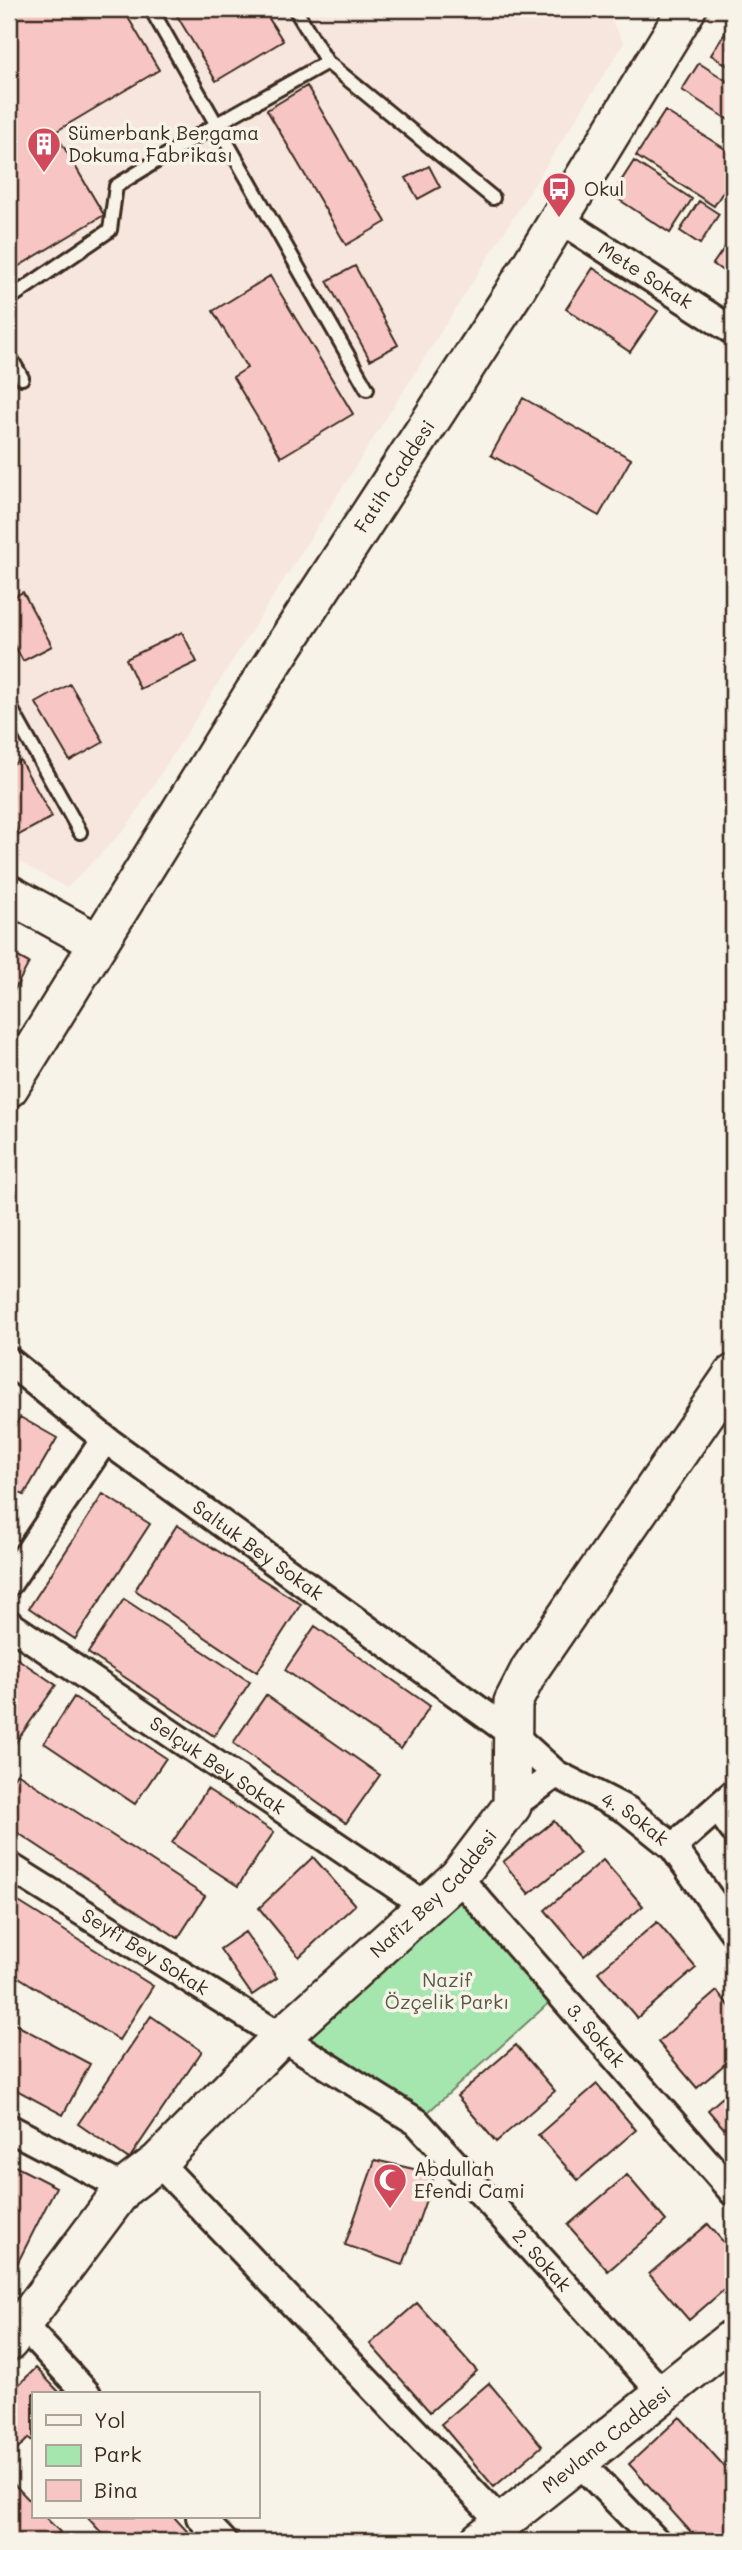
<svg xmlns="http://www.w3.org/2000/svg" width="742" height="2550" font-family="Mali,sans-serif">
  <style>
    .built { fill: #f7e6dd }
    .green { fill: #a5e6af; stroke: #708866; stroke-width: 2 }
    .building { fill: #f7c6c4; stroke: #3b2a1e; stroke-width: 2 }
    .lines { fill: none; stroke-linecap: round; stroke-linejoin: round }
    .lane-casing { stroke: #3b2a1e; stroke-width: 18 }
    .street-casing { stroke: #3b2a1e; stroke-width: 32 }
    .secondary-casing { stroke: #3b2a1e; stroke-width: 42 }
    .lane { stroke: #f7f3e8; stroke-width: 12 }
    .street { stroke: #f7f3e8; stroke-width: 26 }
    .secondary { stroke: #f7f3e8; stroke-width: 37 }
    .labels { text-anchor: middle; stroke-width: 7; stroke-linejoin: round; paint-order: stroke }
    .poi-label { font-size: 19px; fill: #3b2a1e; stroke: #f7f3e8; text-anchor: start }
    .street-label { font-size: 19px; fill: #3b2a1e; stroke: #f7f3e8 }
    .park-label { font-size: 19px; fill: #565942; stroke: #f7f3e8 }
  </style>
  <rect width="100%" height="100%" fill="#f7f3e8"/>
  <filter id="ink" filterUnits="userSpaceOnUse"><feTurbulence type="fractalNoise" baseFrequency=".0143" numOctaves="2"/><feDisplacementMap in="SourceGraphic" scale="14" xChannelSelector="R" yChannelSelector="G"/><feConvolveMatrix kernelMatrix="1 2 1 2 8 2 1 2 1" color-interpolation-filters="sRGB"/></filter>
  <g filter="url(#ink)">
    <path class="built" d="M9,9H605L624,43L127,827L67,888L9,856Z"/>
    <path class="green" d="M458,1877L561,1992L417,2122L280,2038Z"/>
    <path class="building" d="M9,9H123L159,70L55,132L104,215L9,272Z
      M173,9H263L283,41L216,81Z
      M732,22L733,23V69L711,55Z
      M699,63L733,85V123L682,90Z
      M307,86L386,222L346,245L267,110Z
      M665,111L733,154V176L714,206L636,156Z
      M634,161L692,199L670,233L612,195Z
      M429,166L440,187L418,199L406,178Z
      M699,201L719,214L700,244L680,231Z
      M733,235V278L713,264Z
      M355,266L398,345L370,360L327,281Z
      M593,268L658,311L630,352L566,309Z
      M270,276L353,414L281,457L233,377L247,368L213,311Z
      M523,398L631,459L599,516L491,455Z
      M23,592L52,646L23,661L9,635V599Z
      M182,632L197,662L140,689L126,659Z
      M70,684L104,742L70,761L36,703Z
      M20,760L52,817L19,835L9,816V766Z
      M9,952L29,963L9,1000Z
      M20,1417L57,1438L24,1495L9,1486V1436Z
      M103,1494L150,1524L75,1639L29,1608Z
      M9,1501L18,1507L9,1521Z
      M177,1525L301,1604L257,1672L135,1590Z
      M124,1599L250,1682L214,1736L88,1653Z
      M315,1626L430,1706L401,1749L285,1670Z
      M9,1653L56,1685L9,1752Z
      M266,1695L380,1775L346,1823L233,1743Z
      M74,1697L166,1758L135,1804L44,1743Z
      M17,1773L205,1896L178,1938L9,1827V1785Z
      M207,1789L274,1832L238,1886L172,1843Z
      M554,1821L580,1853L529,1894L503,1862Z
      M313,1857L355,1905L299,1957L259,1908Z
      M603,1860L643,1906L584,1956L545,1910Z
      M9,1896L153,1986L119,2040L9,1971Z
      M657,1922L696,1968L637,2018L598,1972Z
      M245,1932L277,1978L252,1995L220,1949Z
      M717,1991L733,2011V2057L697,2088L658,2042Z
      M151,2016L202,2051L129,2159L78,2124Z
      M9,2021L90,2064L63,2115L9,2086Z
      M516,2045L555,2091L496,2142L457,2096Z
      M597,2084L636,2130L578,2180L538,2135Z
      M733,2088V2139L708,2110Z
      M375,2160L435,2174L403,2265L345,2245Z
      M9,2163L56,2187L15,2268L9,2264Z
      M627,2175L666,2221L608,2271L568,2225Z
      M708,2224L733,2253V2282L689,2320L649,2274Z
      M417,2303L477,2371L430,2412L370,2344Z
      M36,2368L61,2394H33V2442L29,2438L14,2452L9,2446V2394Z
      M489,2383L542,2446L494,2487L441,2424Z
      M680,2417L733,2476V2535L726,2541H699L629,2464Z
      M9,2479L33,2504V2517H45L60,2532L51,2541H9Z
      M87,2517H174L196,2541H109Z"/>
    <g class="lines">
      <g class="lane-casing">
        <path id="lane" d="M151,9L367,389
          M327,62L493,198
          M9,299L110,230L116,186L217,124L327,62L295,9
          M9,355L22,378
          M9,705L80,832"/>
      </g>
      <g class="street-casing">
        <g id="street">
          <path id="s1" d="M559,219L733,331"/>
          <path id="s2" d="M9,1361L105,1439L512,1734L556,1774L627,1810L673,1847L733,1931"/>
          <path d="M9,1582L105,1439"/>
          <path id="s3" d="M9,1624L426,1906"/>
          <path d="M512,1806L556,1774"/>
          <path d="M718,1808L733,1829"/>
          <path d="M673,1847L733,1794"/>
          <path id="s4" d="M9,1866L417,2122L662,2393"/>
          <path id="s5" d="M458,1877L733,2192"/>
          <path d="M9,2128L124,2188"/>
          <path d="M158,2162L501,2522"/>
          <path d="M9,2321L22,2324L87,2394"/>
          <path d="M578,2461L656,2541"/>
          <path d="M200,2517L223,2541"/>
        </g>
      </g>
      <g class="secondary-casing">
        <g id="secondary">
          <path d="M9,894L98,943"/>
          <path id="s6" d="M9,1088L254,692L513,294L687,9"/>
          <path id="s7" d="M9,2342L124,2188L158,2162L280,2038L458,1877L512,1806L513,1702L530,1669L733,1374"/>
          <path id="s8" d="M479,2541L733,2338"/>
        </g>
      </g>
      <use href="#lane" class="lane"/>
      <use href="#street" class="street"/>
      <use href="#secondary" class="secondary"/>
    </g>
  </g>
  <defs>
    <g id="building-pin" transform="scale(1.75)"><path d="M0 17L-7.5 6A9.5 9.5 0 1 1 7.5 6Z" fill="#d1495b" stroke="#f7f3e8"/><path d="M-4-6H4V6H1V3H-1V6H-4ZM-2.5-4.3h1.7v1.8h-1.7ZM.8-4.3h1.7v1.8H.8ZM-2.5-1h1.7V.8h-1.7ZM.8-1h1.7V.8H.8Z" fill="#fff"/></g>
    <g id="bus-pin" transform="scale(1.75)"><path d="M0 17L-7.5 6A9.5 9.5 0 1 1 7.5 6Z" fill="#d1495b" stroke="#f7f3e8"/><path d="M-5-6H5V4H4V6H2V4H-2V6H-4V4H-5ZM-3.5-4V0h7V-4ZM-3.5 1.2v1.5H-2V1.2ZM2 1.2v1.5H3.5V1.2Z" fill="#fff"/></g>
    <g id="mosque-pin" transform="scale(1.75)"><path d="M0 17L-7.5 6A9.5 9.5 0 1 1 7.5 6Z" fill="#d1495b" stroke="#f7f3e8"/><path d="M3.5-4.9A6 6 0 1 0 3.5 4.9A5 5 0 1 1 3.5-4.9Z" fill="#fff"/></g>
  </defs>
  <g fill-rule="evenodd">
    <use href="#building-pin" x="44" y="144"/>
    <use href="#bus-pin" x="559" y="189"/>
    <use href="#mosque-pin" x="390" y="2180"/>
  </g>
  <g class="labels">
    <g class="poi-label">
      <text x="68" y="140">Sümerbank Bergama<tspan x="68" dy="22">Dokuma Fabrikası</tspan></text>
      <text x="584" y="196">Okul</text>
      <text x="414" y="2176">Abdullah<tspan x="414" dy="22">Efendi Cami</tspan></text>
    </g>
    <g class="street-label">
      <text dy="7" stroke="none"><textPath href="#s1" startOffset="103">Mete Sokak</textPath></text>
      <text dy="7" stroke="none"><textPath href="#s6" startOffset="723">Fatih Caddesi</textPath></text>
      <text dy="7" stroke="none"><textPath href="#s2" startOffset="313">Saltuk Bey Sokak</textPath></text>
      <text dy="7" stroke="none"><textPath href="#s3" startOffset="252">Selçuk Bey Sokak</textPath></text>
      <text dy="7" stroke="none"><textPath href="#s2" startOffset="777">4. Sokak</textPath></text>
      <text dy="7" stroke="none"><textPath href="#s7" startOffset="620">Nafiz Bey Caddesi</textPath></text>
      <text dy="7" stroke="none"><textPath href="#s4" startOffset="161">Seyfi Bey Sokak</textPath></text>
      <text dy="7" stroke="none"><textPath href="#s5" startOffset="210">3. Sokak</textPath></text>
      <text dy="7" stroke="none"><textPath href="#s4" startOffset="668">2. Sokak</textPath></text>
      <text dy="7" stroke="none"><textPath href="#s8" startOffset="163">Mevlana Caddesi</textPath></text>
    </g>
    <g class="park-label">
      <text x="447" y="1987">Nazif<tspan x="447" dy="22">Özçelik Parkı</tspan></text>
    </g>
  </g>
  <rect width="742" height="2550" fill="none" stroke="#f7f3e8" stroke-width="35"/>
  <rect x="18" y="18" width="707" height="2515" fill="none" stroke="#3b2a1e" stroke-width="2.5" filter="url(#ink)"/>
  <rect x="32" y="2392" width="228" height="126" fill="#f7f3e8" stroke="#aca397" stroke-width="2"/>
  <rect x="46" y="2415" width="35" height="10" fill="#f7f3e8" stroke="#aca397" stroke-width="2"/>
  <text x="94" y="2428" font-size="21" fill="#3b2a1e">Yol</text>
  <rect x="46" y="2445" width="35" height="21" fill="#a5e6af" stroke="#aca397" stroke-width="2"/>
  <text x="94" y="2462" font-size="21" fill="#3b2a1e">Park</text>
  <rect x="46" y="2480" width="35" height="21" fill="#f7c6c4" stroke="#aca397" stroke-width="2"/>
  <text x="94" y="2498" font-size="21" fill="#3b2a1e">Bina</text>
</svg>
